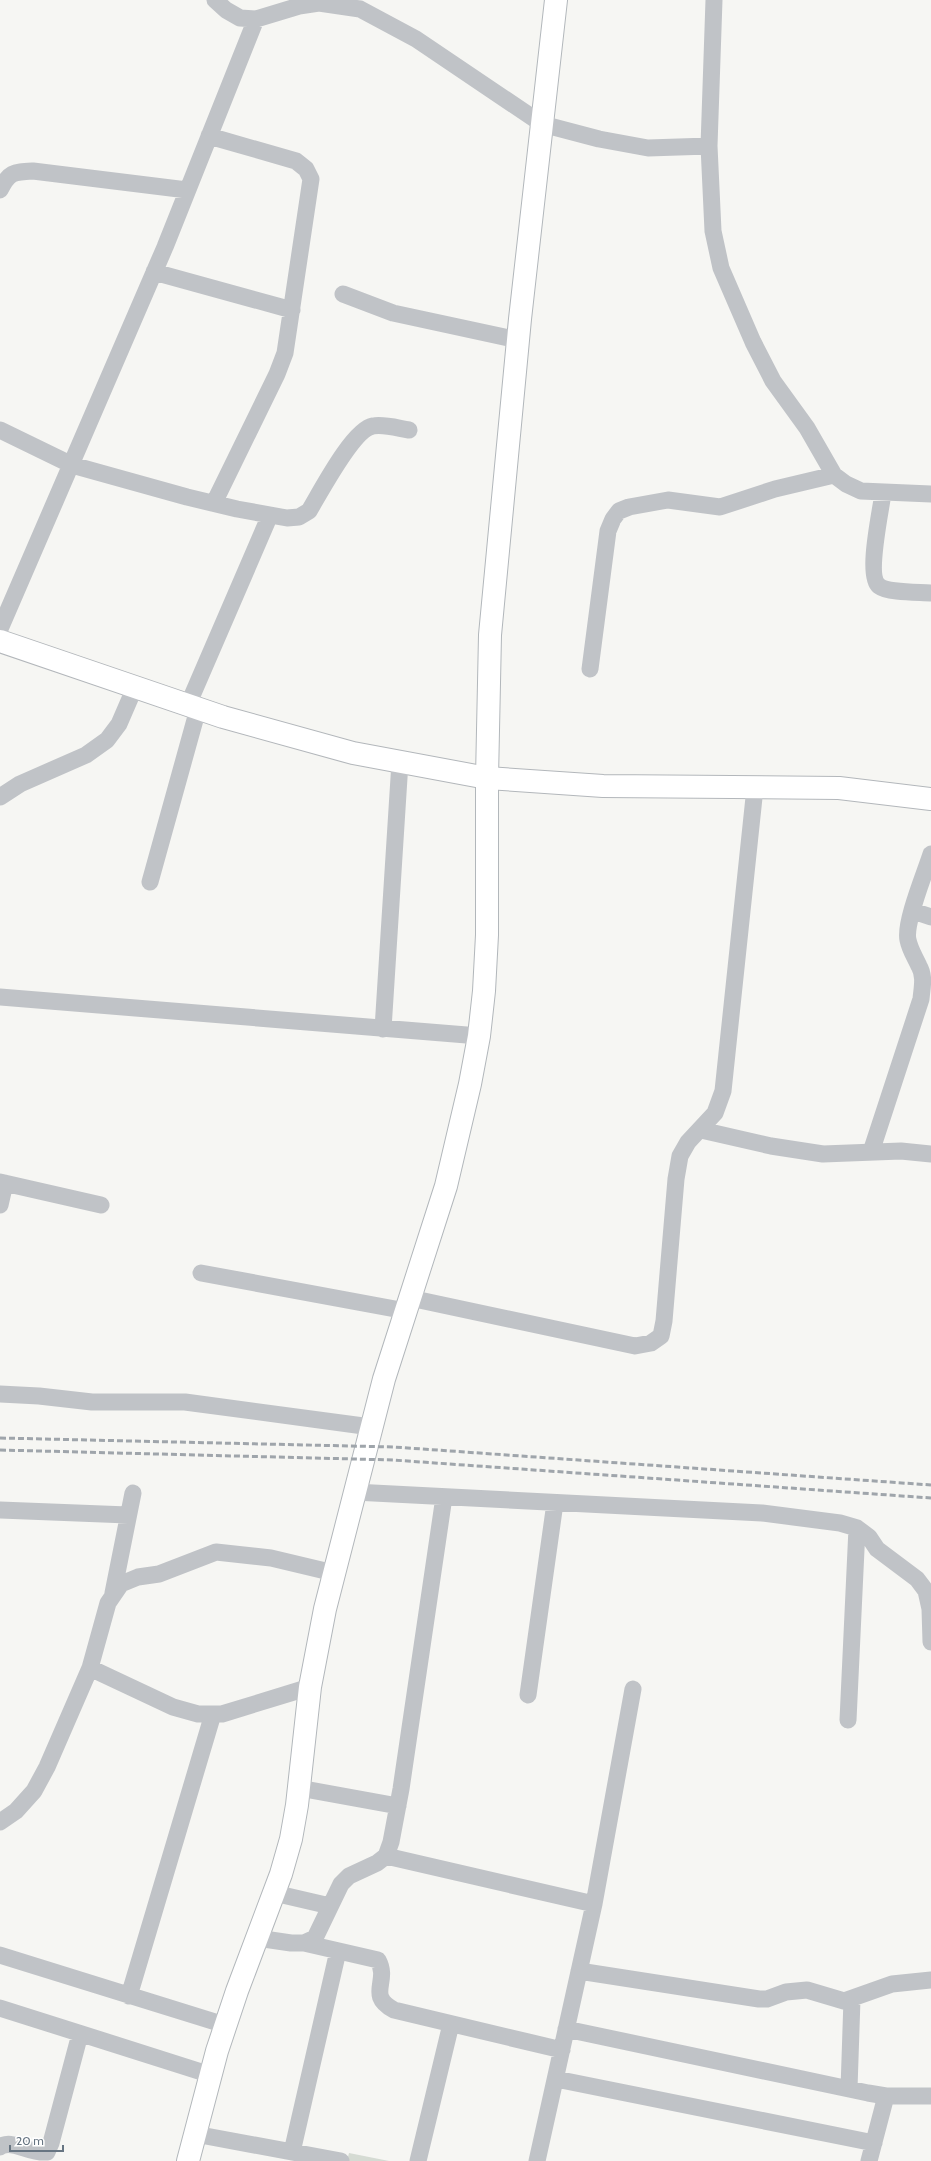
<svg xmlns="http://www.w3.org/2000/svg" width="931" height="2161" font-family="Cabin,sans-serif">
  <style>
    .green { fill: #d5dbd3 }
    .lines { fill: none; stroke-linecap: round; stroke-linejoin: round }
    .secondary-casing { stroke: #b2b7bb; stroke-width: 24 }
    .primary-casing { stroke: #b3b7bb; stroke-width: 24 }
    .street { stroke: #c0c3c7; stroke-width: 17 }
    .secondary { stroke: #fff; stroke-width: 22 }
    .primary { stroke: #fff; stroke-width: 22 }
    .rail { stroke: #9fa5ab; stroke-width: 3; stroke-dasharray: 6 3; stroke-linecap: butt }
  </style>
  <rect width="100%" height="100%" fill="#f6f6f3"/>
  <path class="green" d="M349,2153L389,2161H347Z"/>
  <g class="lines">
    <g class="secondary-casing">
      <path id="secondary" d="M188,2161L217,2051L237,1991L281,1874L291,1839L297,1805L310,1687L325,1609L384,1379L446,1186L470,1084L479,1036L484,991L487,935V778L490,635L520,319L556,0"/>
    </g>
    <g class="primary-casing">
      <path id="primary" d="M0,641L223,717L353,753L487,778L603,786L839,788L931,799"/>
    </g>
    <path class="street" d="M215,0L226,10L240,18L256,19L299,6L319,3L360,9L416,39L542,124L599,139L648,148L709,146
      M714,0L709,146L713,231L721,268L753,342L773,381L807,428L834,475L846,484L861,491L931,494
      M209,136L296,161L306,169L311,179L285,353L277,374L214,503
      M0,190C9,172 13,172 33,171L187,190
      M154,272L292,310
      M343,294L393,313L518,340
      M0,430L72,465L187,497L237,509L287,518L299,517L309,511C320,493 353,429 373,426C384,424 397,428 409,430
      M883,493C881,510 866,576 879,586C888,593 919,592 931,593
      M0,629L165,247L256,19
      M590,669L608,531L613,519L619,511L629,507L668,500L720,507L775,489L834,475
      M188,705L270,515
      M0,797L20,784L86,755L107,740L119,724L135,687
      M150,882L198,709
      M913,911L931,917
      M0,997L479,1036
      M383,1029L400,762
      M701,1130L771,1146L823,1154L901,1151L931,1154
      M871,1152L921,999C922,988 925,976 919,966C915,957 910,950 908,940C904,923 925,873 931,854
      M0,1182L101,1205
      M0,1205L5,1183
      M201,1273L406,1311
      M410,1298L635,1346L651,1343L661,1336L664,1321L676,1179L680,1156L688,1142L715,1113L723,1091L755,788
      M0,1394L39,1396L92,1402H185L371,1427
      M354,1492L762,1513L840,1523L857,1528L869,1537L877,1549L917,1579L926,1591L930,1609L931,1642
      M0,1510L128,1515
      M113,1593L133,1493
      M90,1668L173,1707L198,1714H222L310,1687
      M528,1695L555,1503
      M848,1720L857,1528
      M299,1788L398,1806
      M0,1822L16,1811L34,1791L47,1767L90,1668L108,1603L121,1584L138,1577L159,1574L216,1552L271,1558L334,1573
      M386,1856L594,1904
      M274,1893L330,1906
      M257,1938L291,1943H304L315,1938L341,1884L349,1876L377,1863L386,1856L391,1842L401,1789L444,1497
      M304,1943L378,1960C390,1982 366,1995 394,2010L562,2050
      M0,1955L225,2025
      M579,1971L759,1999H767L786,1992L807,1990L844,2001L892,1984L931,1980
      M129,1996L213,1714
      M0,2008L211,2075
      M566,2029L868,2093L886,2096H931
      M556,2079L874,2143
      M849,2089L852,1999
      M195,2134L341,2161
      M0,2147C11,2138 29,2154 47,2152L51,2143L80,2034
      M292,2152L338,1951
      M418,2161L451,2024
      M537,2161L594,1904L633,1689
      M869,2161L886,2096"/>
    <use href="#secondary" class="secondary"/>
    <use href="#primary" class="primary"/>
    <path class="rail" d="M0,1438L394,1447L931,1485
      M0,1450L393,1460L931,1498"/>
  </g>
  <path d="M10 2145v6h53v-6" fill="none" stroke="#677582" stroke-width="2"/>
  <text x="16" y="2145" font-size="12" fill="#677582" stroke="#ffffff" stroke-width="3" paint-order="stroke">20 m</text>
</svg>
